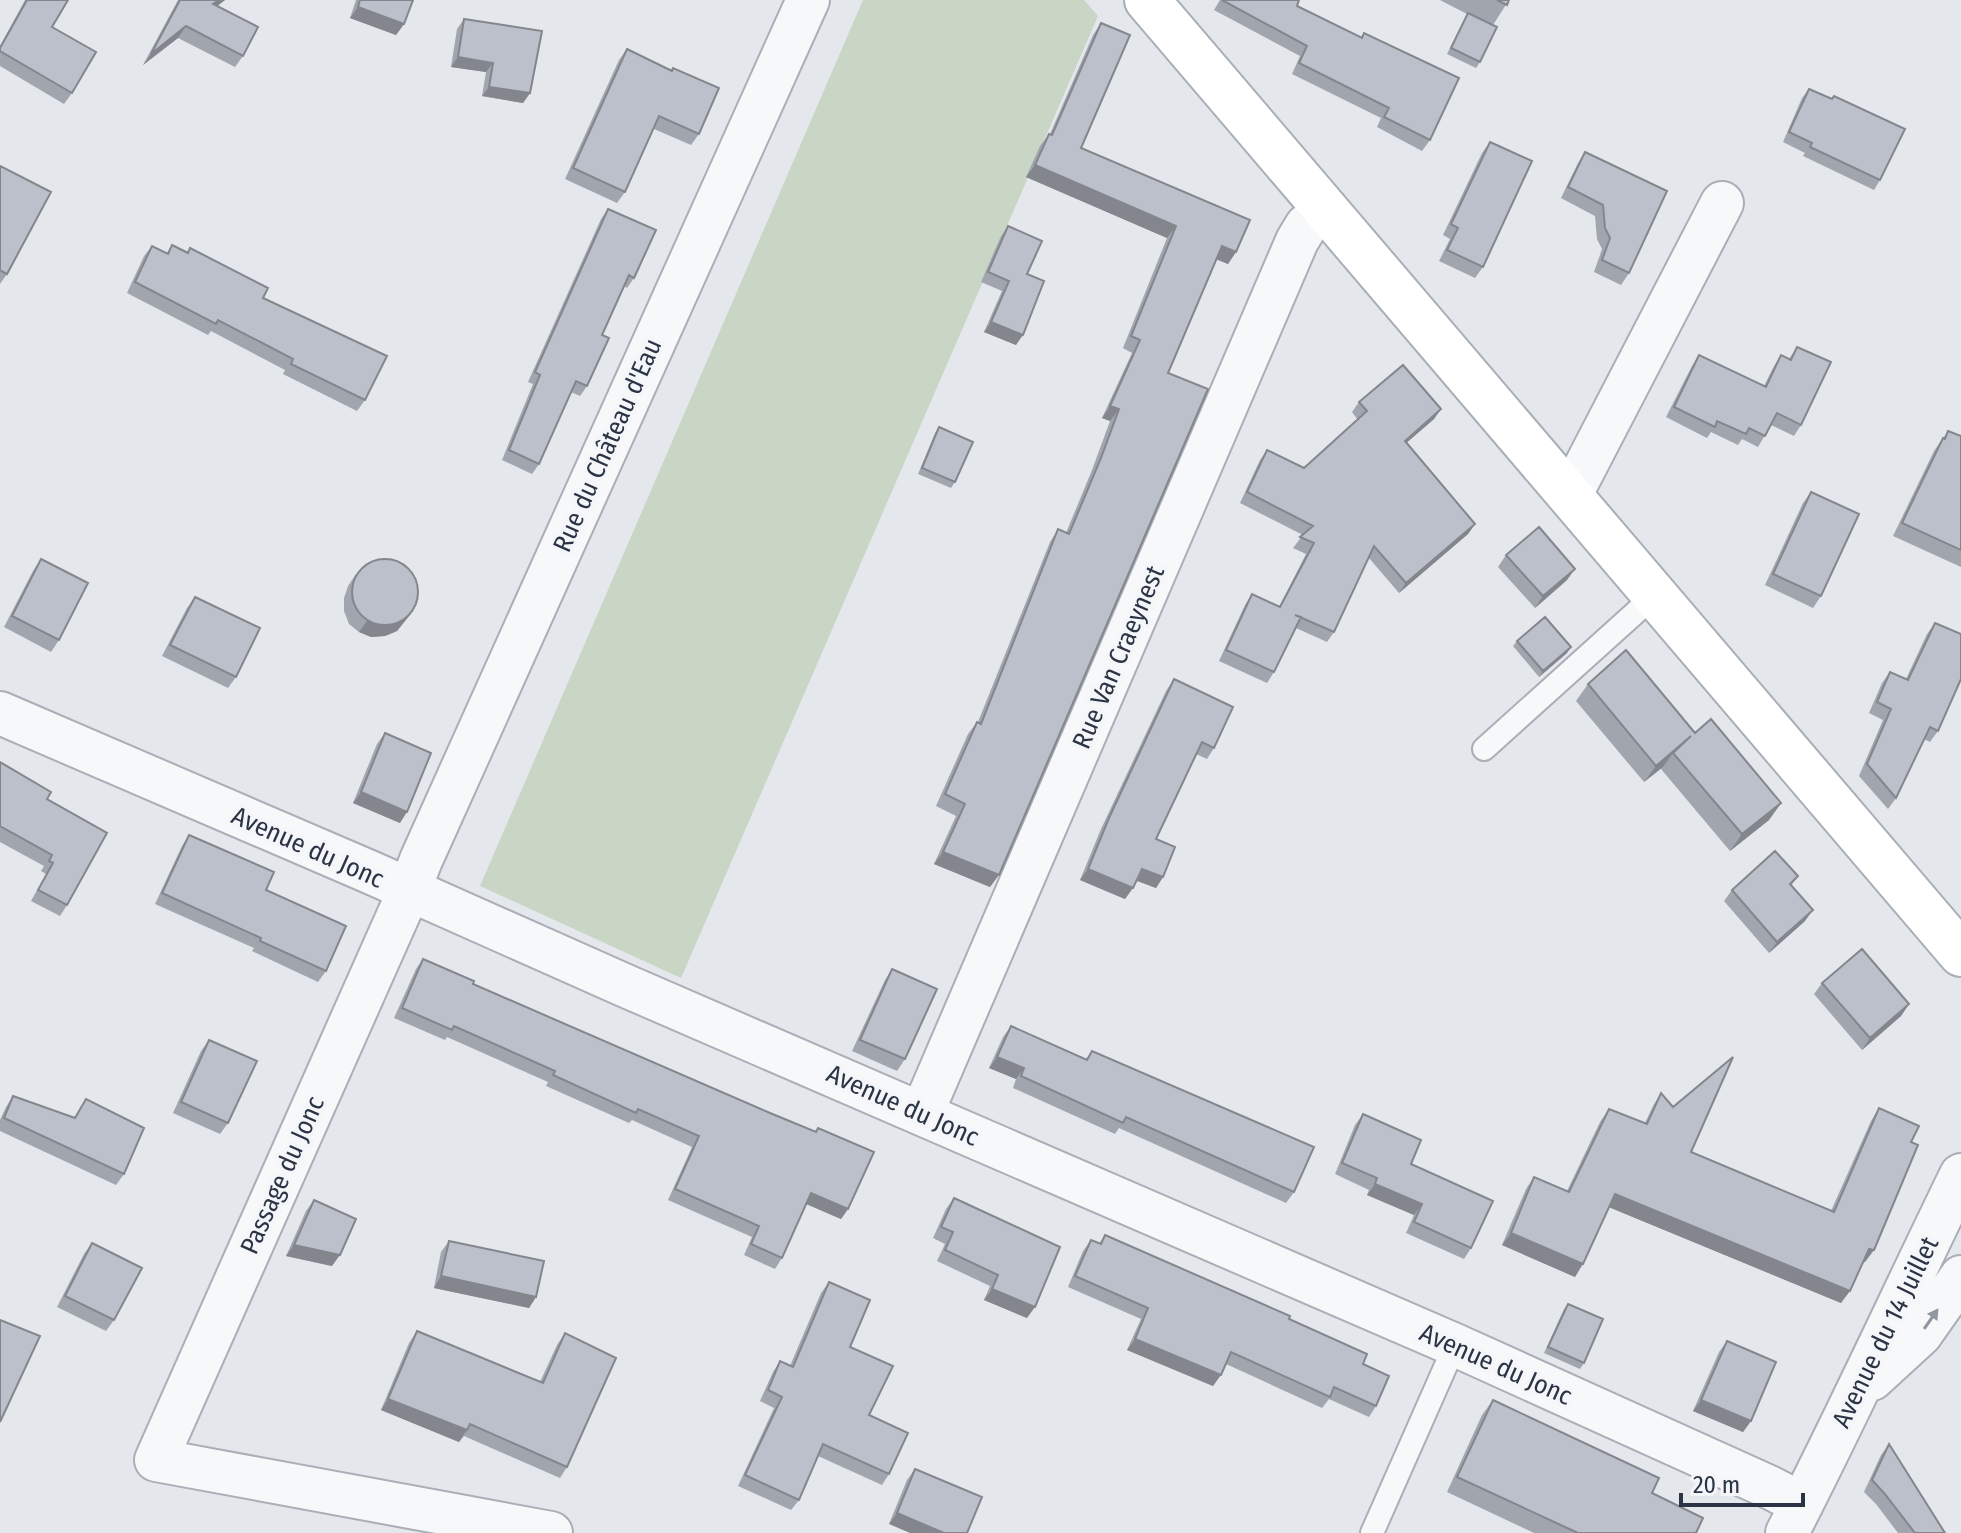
<svg xmlns="http://www.w3.org/2000/svg" width="1961" height="1533" font-family="'Fira Sans Condensed',sans-serif">
  <style>
    .green { fill: #c9d6c5 }
    .lines { fill: none; stroke-linecap: round; stroke-linejoin: round }
    .service-casing { stroke: #a9aeb7; stroke-width: 26 }
    .minor-casing { stroke: #a9aeb7; stroke-width: 46 }
    .secondary-casing { stroke: #a9aeb7; stroke-width: 48 }
    .service { stroke: #f7f8fa; stroke-width: 22 }
    .minor { stroke: #f7f8fa; stroke-width: 42 }
    .secondary { stroke: #fff; stroke-width: 44 }
    .wall { fill: #a1a5ae }
    .shaded-wall { fill: #83868d }
    .building { fill: #bbc0ca; stroke: #83868d; stroke-width: 2 }
    .oneway { fill: #9196a0 }
    .labels { text-anchor: middle; stroke-width: 8; stroke-linejoin: round; paint-order: stroke }
    .street-label { font-size: 26px; fill: #2b3445; stroke: #f4f6f9 }
  </style>
  <rect width="100%" height="100%" fill="#e4e7ec"/>
  <path class="green" d="M863,0H1084L1098,16L681,978L480,886Z"/>
  <g class="lines">
    <g class="service-casing">
      <path id="service" d="M1484,749L1655,595
        M1372,1533L1455,1345"/>
    </g>
    <g class="minor-casing">
      <path id="minor" d="M1570,496L1722,203
        M0,713L372,873L626,986L1455,1345L1769,1487L1802,1504
        M922,1113L1297,241L1306,226L1326,209
        M1872,1379L1921,1334L1961,1277
        M551,1533L156,1460L409,891L421,860L808,0
        M1787,1533C1848,1415 1903,1294 1961,1175"/>
    </g>
    <g class="secondary-casing">
      <path id="secondary" d="M1147,0L1961,954"/>
    </g>
    <use href="#service" class="service"/>
    <use href="#minor" class="minor"/>
    <use href="#secondary" class="secondary"/>
  </g>
  <path class="wall" d="M25,0H68L52,27L72,93L64,104L0,66V46Z
    M178,0H225L217,6L243,56L235,67L178,38L143,65Z
    M356,0H413L404,24L396,35L350,18Z
    M1220,0H1299L1297,6L1361,38L1364,33L1430,140L1422,151L1377,127L1381,118L1292,74L1300,56L1214,10Z
    M1440,0H1509L1493,25L1480,62L1476,68L1447,54L1467,14Z
    M464,19L530,93L523,103L482,96L486,72L451,67L457,29Z
    M1101,23L1081,148L1236,252L1228,264L1216,259L1168,373L990,887L934,864L956,816L936,806L968,734L977,722H978L1050,542L1058,529L1066,533L1092,470L1110,421L1102,418L1132,353L1123,348L1167,238L1026,177L1040,146L1049,134H1050L1093,35Z
    M627,49L699,134L691,145L654,129L625,192L617,203L565,179L619,60Z
    M1809,89L1880,180L1874,190L1803,156L1805,153L1783,142L1802,98Z
    M1490,142L1483,267L1475,278L1439,261L1450,239L1443,235L1482,153Z
    M1585,152L1629,273L1621,285L1594,272L1602,249L1597,239L1595,216L1561,198L1578,163Z
    M0,166L7,274L0,284Z
    M608,209L634,278L627,288L624,286L602,335L587,386L580,396L571,392L539,464L532,474L502,460L533,384L528,382L601,219Z
    M1008,226L1027,274L1016,345L984,332L1002,291L981,282L1001,236Z
    M172,245L188,252L190,248L263,298L365,400L357,411L283,374L285,370L211,331L208,335L127,293L144,256L152,246L167,253Z
    M1797,347L1801,425L1794,436L1771,425L1758,447L1742,439L1738,445L1711,432L1707,438L1666,417L1692,366L1699,355L1764,386L1774,366L1781,355L1789,359Z
    M1359,402L1434,419L1406,443L1475,524L1468,534L1399,593L1369,558L1334,632L1327,642L1296,628L1274,672L1267,683L1219,661L1245,605L1252,594L1279,607L1306,554L1293,548L1303,535L1240,503L1260,460L1267,450L1304,468L1358,420L1352,412Z
    M939,427L955,482L951,488L918,474L935,433Z
    M1948,431L1961,436V567L1893,536L1934,451Z
    M1811,492L1821,596L1813,608L1765,585L1803,503Z
    M1506,555L1567,580L1535,608L1498,567Z
    M41,559L59,640L51,652L4,627L33,571Z
    M356,574L413,611L397,631L385,636L371,637L359,632L349,624L344,611V598L348,586Z
    M195,597L236,677L228,688L162,656L187,608Z
    M1935,623L1938,731L1930,742L1924,739L1896,798L1888,809L1859,776L1883,720L1869,713L1882,683L1890,672L1906,679L1927,634Z
    M1517,641L1567,653L1539,677L1513,646Z
    M1174,679L1214,748L1207,759L1196,754L1156,839L1163,877L1156,888L1137,881L1125,899L1080,880L1101,829L1166,691Z
    M1588,684L1695,733L1781,803L1769,820L1730,851L1661,769L1663,767L1644,782L1576,701Z
    M385,733L400,823L353,803L377,744Z
    M0,762L47,799L67,905L60,916L31,901L46,874L41,871L44,866L0,842Z
    M189,835L266,890L326,971L318,982L252,951L254,948L155,904L182,846Z
    M1798,876L1791,886L1805,921L1769,953L1724,901L1732,890Z
    M423,959L473,984L815,1132L818,1128L848,1209L841,1219L806,1204L782,1258L775,1269L744,1255L752,1237L668,1200L692,1147L632,1120L629,1123L546,1086L548,1082L447,1037L445,1040L394,1018L416,969Z
    M892,969L905,1059L897,1071L852,1051L885,980Z
    M1822,983L1909,1004L1901,1016L1862,1050L1814,994Z
    M1011,1026L1086,1059L1092,1051L1294,1192L1286,1203L1119,1128L1115,1134L1013,1088L1016,1079L989,1068L1003,1037Z
    M209,1040L228,1123L220,1134L173,1113L201,1051Z
    M1661,1093L1691,1152L1831,1211L1871,1121L1879,1108L1911,1142L1865,1262H1863L1841,1303L1609,1207L1575,1277L1502,1245L1526,1189L1534,1177L1567,1191L1600,1122L1609,1109L1645,1123L1653,1106Z
    M13,1096L74,1118L86,1099L124,1174L116,1185L0,1131V1120L6,1107Z
    M1363,1114L1411,1164L1471,1248L1464,1259L1406,1233L1414,1215L1367,1195L1369,1190L1335,1174L1355,1125Z
    M954,1198L1027,1318L984,1300L990,1286L937,1261L945,1244L933,1238L946,1209Z
    M314,1200L332,1266L286,1256L306,1211Z
    M1105,1235L1289,1319L1363,1364L1376,1406L1369,1417L1329,1399L1322,1408L1226,1364L1213,1386L1127,1350L1141,1319L1068,1287L1083,1251L1091,1240L1099,1244Z
    M449,1241L536,1297L529,1308L434,1288L441,1252Z
    M92,1243L114,1320L106,1331L57,1307L84,1254Z
    M829,1282L850,1347L869,1415L889,1474L882,1485L818,1456L799,1500L791,1510L738,1486L774,1408L760,1401L773,1372L780,1361L790,1366L821,1293Z
    M1568,1304L1584,1363L1580,1369L1544,1353L1564,1309Z
    M417,1331L540,1382L557,1345L565,1333L567,1467L560,1478L464,1436L459,1442L381,1410L409,1343Z
    M1727,1341L1751,1421L1743,1432L1693,1411L1719,1352Z
    M1493,1400L1652,1493L1696,1533H1534L1447,1492L1482,1415Z
    M1889,1444L1945,1533H1898L1876,1504L1864,1492L1881,1455Z
    M915,1469L982,1497L889,1524L907,1480Z"/>
  <path class="shaded-wall" d="M219,0H225L206,15L213,4Z
    M358,7L404,24L396,35L350,18Z
    M186,26L178,38L143,65L151,54Z
    M458,57L493,63L486,72L451,67Z
    M489,87L530,93L523,103L482,96Z
    M1035,165L1176,226L1167,238L1026,177Z
    M1222,246L1236,252L1228,264L1213,258Z
    M991,322L1023,335L1016,345L984,332Z
    M1110,406L1119,409L1110,421L1102,418Z
    M1441,409L1434,419L1397,451L1405,441Z
    M1475,524L1468,534L1399,593L1406,583Z
    M1575,569L1567,580L1535,608L1543,596Z
    M413,611L397,631L385,636L371,637L359,632L367,621Z
    M1571,647L1567,653L1539,677L1543,671Z
    M1691,736L1673,753L1663,767L1644,782L1656,766Z
    M361,792L407,812L400,823L353,803Z
    M1781,803L1769,820L1730,851L1742,834Z
    M943,852L999,875L990,887L934,864Z
    M1088,869L1133,888L1125,899L1080,880Z
    M1142,869L1163,877L1156,888L1135,880Z
    M1813,910L1805,921L1769,953L1777,942Z
    M1909,1004L1901,1016L1862,1050L1870,1038Z
    M997,1057L1024,1068L1016,1079L989,1068Z
    M1375,1184L1422,1204L1414,1215L1367,1195Z
    M811,1193L848,1209L841,1219L804,1203Z
    M1615,1194L1850,1291L1841,1303L1606,1206Z
    M1511,1233L1583,1264L1575,1277L1502,1245Z
    M294,1245L340,1255L332,1266L286,1256Z
    M1869,1249L1874,1250L1865,1262H1860Z
    M441,1276L536,1297L529,1308L434,1288Z
    M992,1289L1035,1307L1027,1318L984,1300Z
    M1135,1339L1221,1375L1213,1386L1127,1350Z
    M388,1399L467,1430L459,1442L381,1410Z
    M1701,1400L1751,1421L1743,1432L1693,1411Z
    M897,1513L944,1533H910L889,1524Z"/>
  <path class="building" d="M27,0H68L52,27L96,52L72,93L0,51V48Z
    M180,0H219L213,4L258,27L243,56L186,26L151,54Z
    M360,0H413L404,24L358,7Z
    M1222,0H1299L1297,6L1362,38L1364,33L1459,78L1430,140L1384,117L1389,108L1299,63L1307,46Z
    M1497,0H1509L1507,5Z
    M1468,13L1497,27L1480,62L1451,48Z
    M464,19L542,31L530,93L489,87L493,63L458,57Z
    M1101,23L1130,35L1081,148L1250,220L1236,252L1222,246L1168,373L1208,389L999,875L943,852L965,804L945,794L977,722L981,724L1058,529L1069,534L1101,458L1119,409L1110,406L1140,340L1131,336L1176,226L1035,165L1049,134L1052,135Z
    M627,49L672,71L673,68L719,88L699,134L659,116L625,192L573,168Z
    M1809,89L1832,99L1834,96L1905,129L1880,180L1810,147L1812,143L1789,132Z
    M1490,142L1532,161L1483,267L1447,250L1458,228L1451,224Z
    M1585,152L1667,191L1629,273L1602,260L1610,238L1605,228L1603,205L1568,187Z
    M0,166L51,192L7,274L0,270Z
    M608,209L656,230L634,278L629,275L602,335L609,338L587,386L576,381L539,464L509,450L540,375L535,372Z
    M1008,226L1042,241L1027,274L1044,281L1023,335L991,322L1009,281L988,272Z
    M172,245L188,253L190,248L268,288L263,298L387,356L365,400L291,364L293,359L218,320L216,324L135,282L152,246L168,254Z
    M1797,347L1831,362L1801,425L1777,413L1765,436L1749,428L1746,434L1717,421L1715,427L1674,407L1699,355L1766,387L1781,355L1791,360Z
    M1403,365L1441,409L1405,441L1475,524L1406,583L1374,546L1334,632L1295,615L1301,617L1274,672L1226,650L1252,594L1280,607L1314,543L1300,537L1313,526L1247,492L1267,450L1304,468L1367,411L1359,402Z
    M939,427L973,442L955,482L922,468Z
    M1948,431L1961,436V550L1902,523L1943,438L1945,439Z
    M1811,492L1859,514L1821,596L1773,574Z
    M1539,527L1575,569L1543,596L1506,555Z
    M352 592a33 33 0 1 1 66 0a33 33 0 1 1-66 0Z
    M41,559L88,583L59,640L12,616Z
    M195,597L260,628L236,677L170,645Z
    M1545,617L1571,647L1543,671L1517,641Z
    M1935,623L1961,634V679L1938,731L1930,727L1896,798L1867,764L1891,709L1877,702L1890,672L1908,680Z
    M1626,650L1695,733L1711,719L1781,803L1742,834L1673,753L1691,736L1656,766L1588,684Z
    M1174,679L1233,707L1214,748L1202,742L1156,839L1175,847L1163,877L1142,869L1133,888L1088,869L1109,818Z
    M385,733L431,753L407,812L361,792Z
    M0,762L51,792L47,799L107,833L67,905L38,890L53,863L49,861L52,855L0,826Z
    M189,835L274,872L266,890L346,926L326,971L260,941L261,938L162,893Z
    M1775,851L1798,876L1790,884L1813,910L1777,942L1732,890Z
    M1862,949L1909,1004L1870,1038L1822,983Z
    M423,959L474,981L473,984L770,1113L816,1132L818,1128L874,1152L848,1209L811,1193L782,1258L751,1244L759,1226L675,1189L699,1136L638,1109L636,1113L553,1075L555,1071L454,1026L452,1030L402,1008Z
    M892,969L937,989L905,1059L860,1040Z
    M1011,1026L1087,1060L1092,1051L1314,1147L1294,1192L1126,1117L1123,1123L1021,1076L1024,1068L997,1057Z
    M209,1040L257,1061L228,1123L181,1102Z
    M1733,1057L1691,1152L1834,1212L1879,1108L1919,1126L1911,1142L1918,1145L1874,1250L1869,1249L1850,1291L1615,1194L1583,1264L1511,1233L1534,1177L1569,1192L1609,1109L1647,1124L1661,1093L1673,1107Z
    M13,1096L75,1118L86,1099L144,1128L124,1174L4,1118Z
    M1363,1114L1421,1140L1411,1164L1493,1201L1471,1248L1414,1222L1422,1204L1375,1184L1377,1178L1342,1163Z
    M954,1198L1060,1247L1035,1307L992,1289L998,1275L945,1250L953,1232L941,1227Z
    M314,1200L356,1219L340,1255L294,1245Z
    M1105,1235L1290,1316L1289,1319L1367,1354L1363,1364L1389,1376L1376,1406L1334,1387L1330,1397L1231,1352L1221,1375L1135,1339L1148,1308L1075,1276L1091,1240L1101,1244Z
    M449,1241L544,1261L536,1297L441,1276Z
    M92,1243L142,1268L114,1320L65,1296Z
    M829,1282L870,1300L850,1347L893,1366L869,1415L908,1433L889,1474L823,1444L799,1500L745,1475L782,1397L768,1390L780,1361L793,1367Z
    M1568,1304L1603,1319L1584,1363L1548,1347Z
    M0,1320L40,1336L0,1422Z
    M417,1331L543,1383L565,1333L616,1358L567,1467L470,1424L467,1430L388,1399Z
    M1727,1341L1776,1362L1751,1421L1701,1400Z
    M1493,1400L1659,1478L1652,1493L1703,1518L1696,1533H1578L1457,1477Z
    M1889,1444L1945,1533H1915L1884,1493L1872,1480Z
    M915,1469L982,1497L967,1533H944L897,1513Z"/>
  <defs><path id="oneway-solid" d="M-6-.8H1V-3.2L6.5 0L1 3.2V.8H-6Z" transform="scale(2)"/></defs>
  <use class="oneway" href="#oneway-solid" transform="translate(1931 1319) rotate(-55)"/>
  <g class="labels">
    <g class="street-label">
      <text transform="translate(607 445) rotate(-66)" y="9">Rue du Château d'Eau</text>
      <text transform="translate(1118 657) rotate(-67)" y="9">Rue Van Craeynest</text>
      <text transform="translate(308 847) rotate(24)" y="9">Avenue du Jonc</text>
      <text transform="translate(903 1105) rotate(24)" y="9">Avenue du Jonc</text>
      <text transform="translate(282 1175) rotate(-66)" y="9">Passage du Jonc</text>
      <text transform="translate(1885 1332) rotate(-64)" y="9">Avenue du 14 Juillet</text>
      <text transform="translate(1496 1364) rotate(24)" y="9">Avenue du Jonc</text>
    </g>
  </g>
  <path d="M1681 1493v12h122v-12" fill="none" stroke="#2b3445" stroke-width="4"/>
  <text x="1693" y="1493" font-size="24" fill="#2b3445" stroke="#f4f6f9" stroke-width="6" paint-order="stroke">20 m</text>
</svg>
